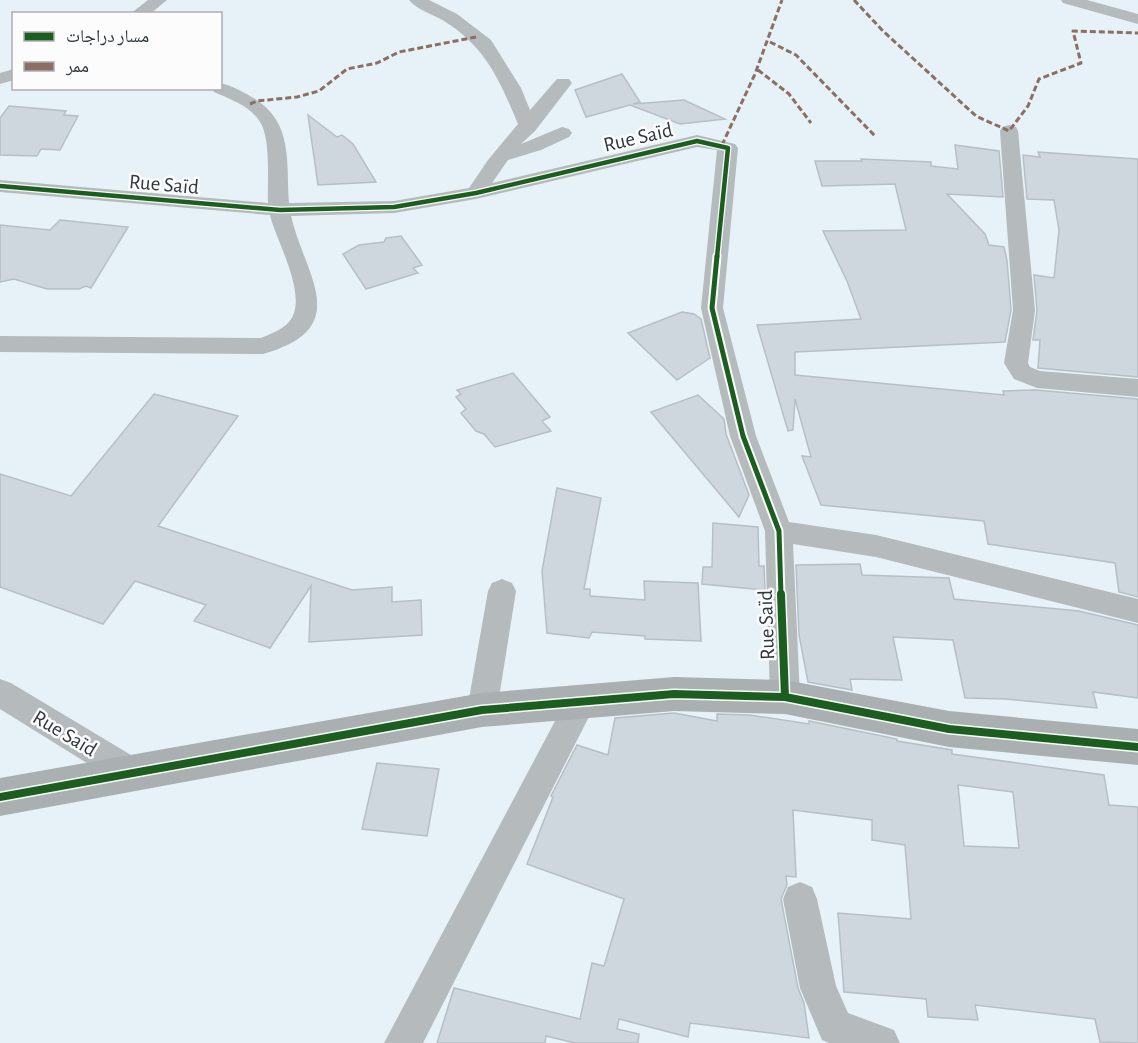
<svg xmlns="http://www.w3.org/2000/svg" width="1138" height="1043" font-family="'Alegreya Sans','Noto Naskh Arabic',sans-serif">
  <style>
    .building { fill: #cfd7de; stroke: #b7bfc5; stroke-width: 1.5; fill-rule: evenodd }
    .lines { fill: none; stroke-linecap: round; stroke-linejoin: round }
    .street { fill: #b5babc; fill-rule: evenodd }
    .secondary { fill: #aab0b1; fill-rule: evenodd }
    .quiet { stroke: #8d6e63; stroke-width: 3; stroke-dasharray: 6 3; stroke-linecap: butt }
    .cycleway-far2-casing { stroke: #fcfcfc; stroke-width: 7 }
    .cycleway-far1-casing { stroke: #fcfcfc; stroke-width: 9 }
    .cycleway-casing { stroke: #fcfcfc; stroke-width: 11 }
    .cycleway-far2 { stroke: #1b5e20; stroke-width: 4.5 }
    .cycleway-far1 { stroke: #1b5e20; stroke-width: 5 }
    .cycleway { stroke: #1b5e20; stroke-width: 8 }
    .labels { text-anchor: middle; stroke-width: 5; stroke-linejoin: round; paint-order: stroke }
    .street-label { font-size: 21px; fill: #2f383e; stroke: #fcfcfc }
  </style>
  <rect width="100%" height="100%" fill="#e6f1f8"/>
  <path class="building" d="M622,74L640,102L633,104L684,100L725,119L680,124L630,105L586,117L575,90Z
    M9,106L66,111L64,115L78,116L60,150L41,149L37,156L0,155V118Z
    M308,115L337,137L342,135L353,144L376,182L318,185Z
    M955,145L999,151L1003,197L947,194L985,234L989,245L1004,247L1007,260L1011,310L1005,342L795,352V375L1004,395L1003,391L1036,390L1138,399V597L1119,592L1115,563L988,544L984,521L821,505L802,456L811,457L795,399L793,430L788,431L757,325L861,319L847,281L823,231L906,230L895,184L822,186L815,161H862L861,159L931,162V166L958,169Z
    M1038,152L1138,159V377L1038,368L1040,340H1033L1037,310L1034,275L1054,278L1059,230L1054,200L1027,199L1023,155L1040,157Z
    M60,220L128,227L91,288L86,286L79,289H47L14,279L0,282V225L50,230Z
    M401,236L422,265L413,268L418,273L366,289L343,254L359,245L384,242L386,238Z
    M682,312L694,314L701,319L710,358L677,380L628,333Z
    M513,373L550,417L542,421L551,431L495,447L484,434L476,431L461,413L466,409L456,397L461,394L457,390Z
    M154,394L238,416L158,526L352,590L392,587V602L421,600L422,635L309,642L311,586L270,648L194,621L206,605L135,581L103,624L0,587V474L71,496Z
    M698,395L724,419L726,434L749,495L739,517L651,412Z
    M557,488L601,498L584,589H590V596L645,600L644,581L698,583L701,641L645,639V636L592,632L589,638L547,633L542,571Z
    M713,523L758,527L759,566H764L765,590L702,584L703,567H712Z
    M860,564L862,575L949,578L954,599L1079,611L1138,625V698L1093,692L1097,708L1006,699L965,698L953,640L893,637L902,680L850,679L852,690L808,682L799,635L796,565Z
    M674,713L717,721V714L750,715L809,724V721L897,739V741L952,750V754L1104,775L1109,805L1138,807V1043L1100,1042L1095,1019L975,1005L978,1020L928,1017L926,999L844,992L838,913L911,919L905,845L872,840V820L793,810L796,877L786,876L787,885L781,899L798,988L804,1003L809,1038L690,1023L688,1037L619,1019L617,1029L639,1034L638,1043H575L546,1036L545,1043H437L454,988L580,1019L592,963L604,966L624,899L527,864L553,797L551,796L577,745L608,755L615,718ZM958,785L1013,792L1019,848L964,846Z
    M377,763L439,769L427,836L362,829Z"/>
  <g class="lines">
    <path class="street" d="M148,0H167L150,14H130Z
      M409,0H429L457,14L491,40L521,88L530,110L557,79H569L572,83L535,131L521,144L562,127L569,129L572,133L569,137L541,150L508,160L492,183L697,135L735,144L738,148L723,308L756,436L789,522L876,535L1138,599V623L876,557L793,544L800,697L796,707L785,711L774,707L770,697L765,531L730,436L701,308L717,150L697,147L476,199L394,213L291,216C305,276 355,328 263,354L0,352V336L261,338C270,334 282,330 289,322C310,298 276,241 270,215L0,192V180L268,203C267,181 272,136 258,119C249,106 228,98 214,92L211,88H220V83C231,85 241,91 250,96C294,120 286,161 289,203L394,201L469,188L488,160L518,124C500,81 486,47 444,21C433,14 417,10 409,0Z
      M1061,0H1087L1138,14V24L1063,3Z
      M14,69V80L0,84V73Z
      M1009,125L1016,127L1018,131L1035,310L1028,363L1030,367L1040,371L1138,379V397L1037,388L1014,379L1004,363L1013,310L1000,131L1002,127Z
      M502,579L512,583L516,591L497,710L493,720L482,724L471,720L467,710L488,591L492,583Z
      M0,679L11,683L141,761L146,772L141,783L130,787L119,783L0,709Z
      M582,687L593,691L597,701L423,1043H384L571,691Z
      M800,882L812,887L817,899L836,986L848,1013L894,1030L900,1043H829L822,1040L800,988L783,899L788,887Z"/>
    <path class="secondary" d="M674,677L785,680L949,711L1138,729V765L949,747L785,714L674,711L482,727L0,816V778L482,693Z"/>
    <path class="quiet" d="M854,0L883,31L976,116L1009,131L1028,106L1039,79L1081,63L1073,31L1138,33
      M770,42L796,55L876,137
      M758,70L789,94L811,123
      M250,104L257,101L297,97L319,91L347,69L377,63L399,52L476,37
      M722,145L755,74L782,0"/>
    <g class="cycleway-far2-casing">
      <path id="cycleway-far2" d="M0,186L280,210L394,207L476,193L697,141L728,148L717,257"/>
    </g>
    <g class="cycleway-far1-casing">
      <path id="cycleway-far1" d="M717,256L712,308L743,436L779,531L781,596"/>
    </g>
    <g class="cycleway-casing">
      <path id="cycleway" d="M781,594L785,697
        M0,797L482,710L674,694L785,697L949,729L1138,747"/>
    </g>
    <use href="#cycleway-far2" class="cycleway-far2"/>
    <use href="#cycleway-far1" class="cycleway-far1"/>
    <use href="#cycleway" class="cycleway"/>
  </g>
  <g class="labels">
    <g class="street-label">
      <text transform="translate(638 137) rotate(-13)" y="7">Rue Saïd</text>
      <text transform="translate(164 184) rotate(5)" y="7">Rue Saïd</text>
      <text transform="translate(766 625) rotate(-92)" y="7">Rue Saïd</text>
      <text transform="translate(65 733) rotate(31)" y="7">Rue Saïd</text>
    </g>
  </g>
  <rect x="12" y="12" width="210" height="78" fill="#fcfcfc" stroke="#aaaeb0" stroke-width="1.5"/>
  <rect x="24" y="32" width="30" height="9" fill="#1b5e20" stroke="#aaaeb0" stroke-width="1.5"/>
  <text x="66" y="42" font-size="18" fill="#2f383e">مسار دراجات</text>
  <rect x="24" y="62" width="30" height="9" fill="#8d6e63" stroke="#aaaeb0" stroke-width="1.5"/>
  <text x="66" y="72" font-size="18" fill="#2f383e">ممر</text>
</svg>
